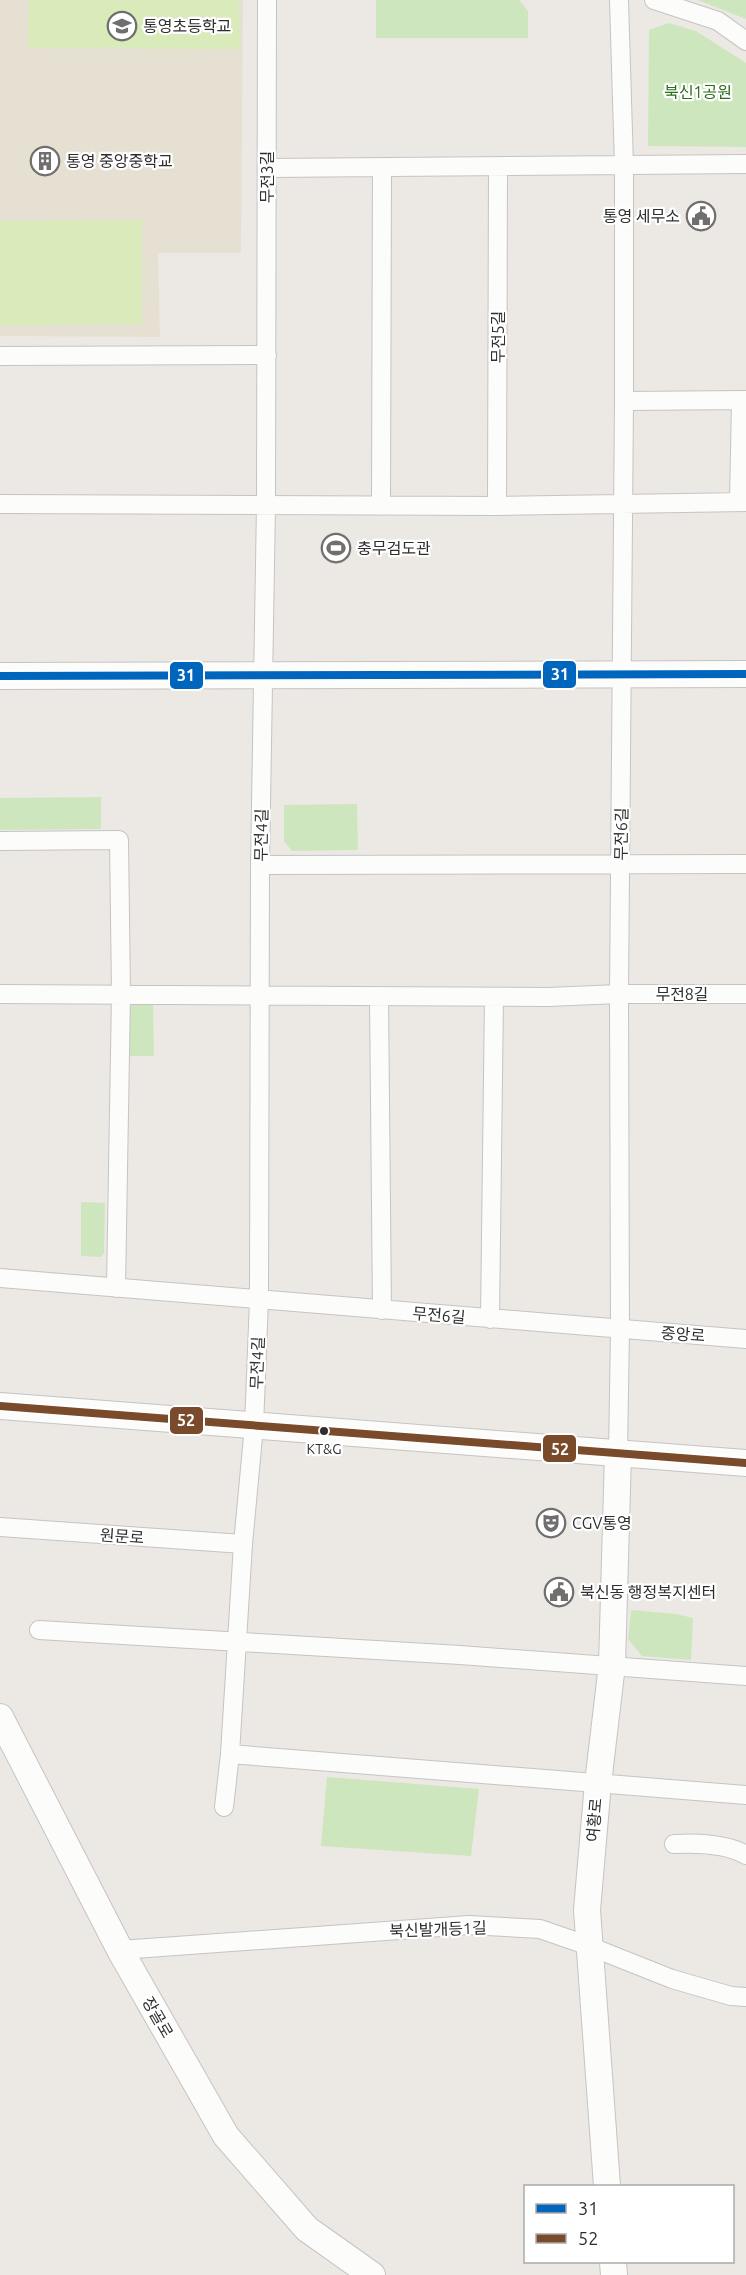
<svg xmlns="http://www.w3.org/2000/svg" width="746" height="2275" font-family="Ubuntu,'Noto Sans KR',sans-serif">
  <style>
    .education { fill: #e6e0d3 }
    .green { fill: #cee6be }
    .pitch { fill: #d9eabb }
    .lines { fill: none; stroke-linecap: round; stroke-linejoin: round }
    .street-casing { stroke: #c5c4c5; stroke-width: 20 }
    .secondary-casing { stroke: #c5c4c5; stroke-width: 28 }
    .street { stroke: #fcfcfb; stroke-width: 18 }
    .secondary { stroke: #fcfcfb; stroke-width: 26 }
    .bus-1-casing { stroke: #fff; stroke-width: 12 }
    .bus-2-casing { stroke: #fff; stroke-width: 12 }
    .bus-1 { stroke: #0065bd; stroke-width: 8 }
    .bus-2 { stroke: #7a4b2a; stroke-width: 8 }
    .bus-dot { fill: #2e2e2e; stroke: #fff; stroke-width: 2 }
    .labels { text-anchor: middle; stroke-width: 4.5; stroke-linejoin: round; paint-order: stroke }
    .bus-label { font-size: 14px; fill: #2e2e2e; stroke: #fff }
    .poi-label { font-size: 16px; fill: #2e2e2e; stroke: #fff; text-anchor: start }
    .park-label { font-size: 16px; fill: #2c6e1b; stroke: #fff }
    .street-label { font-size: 16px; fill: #2e2e2e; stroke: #fff }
    .line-badge { stroke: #fff; stroke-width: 2 }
    .badge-label { font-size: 16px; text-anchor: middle; font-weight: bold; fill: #fff }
  </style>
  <rect width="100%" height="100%" fill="#ece8e4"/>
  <path class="education" d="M0,0H243L241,253H158L160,337L0,336Z"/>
  <path class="green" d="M376,0H519L528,11V38H376Z
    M698,0H746V19Z
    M669,23L696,31L746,63V147L648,146L649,30Z
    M101,797V829L0,830V798Z
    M357,804L358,850L292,851L284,841V805Z
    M136,1001H153L154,1056H126V1012Z
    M81,1202L105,1203L104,1253L101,1257L81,1256Z
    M631,1610L676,1614L693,1618L691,1660L642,1656L628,1639Z
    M327,1777L479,1789L471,1856L321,1846Z"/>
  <path class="pitch" d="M29,0H239L240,49L28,48Z
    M142,220V324L0,325V221Z"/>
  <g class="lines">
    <g class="street-casing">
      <path id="street" d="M654,0L718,21L746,41
        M267,168L746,164
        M0,356L267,355
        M624,401L746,400
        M739,502L741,400
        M0,504L497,506L746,502
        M381,506L382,167
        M497,506L498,167
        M0,841L119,840L121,994L116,1288
        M260,865L746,864
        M0,994L548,997L619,994H746
        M379,996L382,1310
        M0,1278L746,1339
        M490,1319L494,997
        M618,1454L620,1330L619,994L624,401V166L619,0
        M0,1527L243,1544
        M39,1630L460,1655L746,1676
        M230,1754L746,1795
        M224,1807L230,1754L243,1544L254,1426L259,1300L260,865L266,504L267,0
        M674,1844C696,1843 726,1843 746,1855
        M120,1950L469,1925L540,1929L589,1946L672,1979L731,1996L746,1997"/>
    </g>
    <g class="secondary-casing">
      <path id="secondary" d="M0,676L746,674
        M0,1406L746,1463
        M0,1717L120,1950L226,2136L307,2229L372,2275
        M607,2186L587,1910L598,1783L612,1665L618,1454
        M613,2262L614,2275"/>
    </g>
    <use href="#street" class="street"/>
    <use href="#secondary" class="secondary"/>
    <g class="bus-1-casing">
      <path id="bus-1" d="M0,676L746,674"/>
    </g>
    <g class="bus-2-casing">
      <path id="bus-2" d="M0,1406L746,1463"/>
    </g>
    <use href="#bus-1" class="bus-1"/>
    <use href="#bus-2" class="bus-2"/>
  </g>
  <defs>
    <g id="school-ring" transform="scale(1.5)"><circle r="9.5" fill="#fff" stroke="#706f6e" stroke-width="1.5"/><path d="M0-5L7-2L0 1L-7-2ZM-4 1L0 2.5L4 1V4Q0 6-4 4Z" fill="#706f6e"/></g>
    <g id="building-ring" transform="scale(1.5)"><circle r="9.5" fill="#fff" stroke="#706f6e" stroke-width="1.5"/><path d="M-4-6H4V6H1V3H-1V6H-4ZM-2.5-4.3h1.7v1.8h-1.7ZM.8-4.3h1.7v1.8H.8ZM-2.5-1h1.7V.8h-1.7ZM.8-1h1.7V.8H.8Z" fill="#706f6e"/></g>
    <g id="civic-ring" transform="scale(1.5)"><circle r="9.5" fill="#fff" stroke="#706f6e" stroke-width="1.5"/><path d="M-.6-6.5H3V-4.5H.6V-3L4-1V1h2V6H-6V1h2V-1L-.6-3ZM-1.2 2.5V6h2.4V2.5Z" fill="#706f6e"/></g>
    <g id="stadium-ring" transform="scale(1.5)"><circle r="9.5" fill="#fff" stroke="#706f6e" stroke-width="1.5"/><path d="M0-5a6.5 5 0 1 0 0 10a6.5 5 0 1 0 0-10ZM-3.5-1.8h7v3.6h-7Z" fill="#706f6e"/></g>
    <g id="theatre-ring" transform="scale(1.5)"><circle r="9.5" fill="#fff" stroke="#706f6e" stroke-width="1.5"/><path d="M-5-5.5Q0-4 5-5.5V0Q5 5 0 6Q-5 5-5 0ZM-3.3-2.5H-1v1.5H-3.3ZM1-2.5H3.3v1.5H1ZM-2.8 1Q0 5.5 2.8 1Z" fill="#706f6e"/></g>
  </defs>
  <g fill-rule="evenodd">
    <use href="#school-ring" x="122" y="26"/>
    <use href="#building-ring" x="45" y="161"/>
    <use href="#civic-ring" x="701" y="216"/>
    <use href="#stadium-ring" x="336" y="548"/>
    <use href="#theatre-ring" x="551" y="1523"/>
    <use href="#civic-ring" x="559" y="1592"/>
  </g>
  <circle class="bus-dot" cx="324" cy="1431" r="5"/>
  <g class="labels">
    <g class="bus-label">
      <text x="324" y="1454">KT&amp;G</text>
    </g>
    <g class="poi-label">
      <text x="143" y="32">통영초등학교</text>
      <text x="66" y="167">통영 중앙중학교</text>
      <text x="680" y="222" text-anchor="end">통영 세무소</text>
      <text x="357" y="554">충무검도관</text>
      <text x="572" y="1529">CGV통영</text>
      <text x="580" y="1598">북신동 행정복지센터</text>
    </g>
    <g class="park-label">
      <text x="698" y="98">북신1공원</text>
    </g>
    <g class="street-label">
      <text transform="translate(267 177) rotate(-90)" y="6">무전3길</text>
      <text transform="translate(498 337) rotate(-90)" y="6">무전5길</text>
      <text transform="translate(621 834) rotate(-89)" y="6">무전6길</text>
      <text transform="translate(261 835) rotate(-89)" y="6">무전4길</text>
      <text x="682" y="1000">무전8길</text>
      <text transform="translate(439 1315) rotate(5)" y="6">무전6길</text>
      <text transform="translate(683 1334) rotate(4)" y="6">중앙로</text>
      <text transform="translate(257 1363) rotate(-88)" y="6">무전4길</text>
      <text transform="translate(122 1536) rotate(4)" y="6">원문로</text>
      <text transform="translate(594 1820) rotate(-85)" y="6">여황로</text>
      <text transform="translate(438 1929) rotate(-2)" y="6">북신발개등1길</text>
      <text transform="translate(158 2017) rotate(60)" y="6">장골로</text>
    </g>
  </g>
  <g class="line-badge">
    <rect x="542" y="660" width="35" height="29" rx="6" fill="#0065bd"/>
    <rect x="169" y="661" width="35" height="29" rx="6" fill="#0065bd"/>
    <rect x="169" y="1406" width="35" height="29" rx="6" fill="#7a4b2a"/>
    <rect x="542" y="1434" width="35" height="29" rx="6" fill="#7a4b2a"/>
  </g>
  <g class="badge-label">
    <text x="560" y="680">31</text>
    <text x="186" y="681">31</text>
    <text x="186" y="1426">52</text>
    <text x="560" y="1455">52</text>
  </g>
  <rect x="524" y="2185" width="210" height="78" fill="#ffffff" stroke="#ababab" stroke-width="1.5"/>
  <rect x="536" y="2204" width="30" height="9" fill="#0065bd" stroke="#ababab" stroke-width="1.5"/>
  <text x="578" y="2215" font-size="18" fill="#2e2e2e">31</text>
  <rect x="536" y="2234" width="30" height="9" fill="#7a4b2a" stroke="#ababab" stroke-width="1.5"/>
  <text x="578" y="2245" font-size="18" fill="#2e2e2e">52</text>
</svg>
